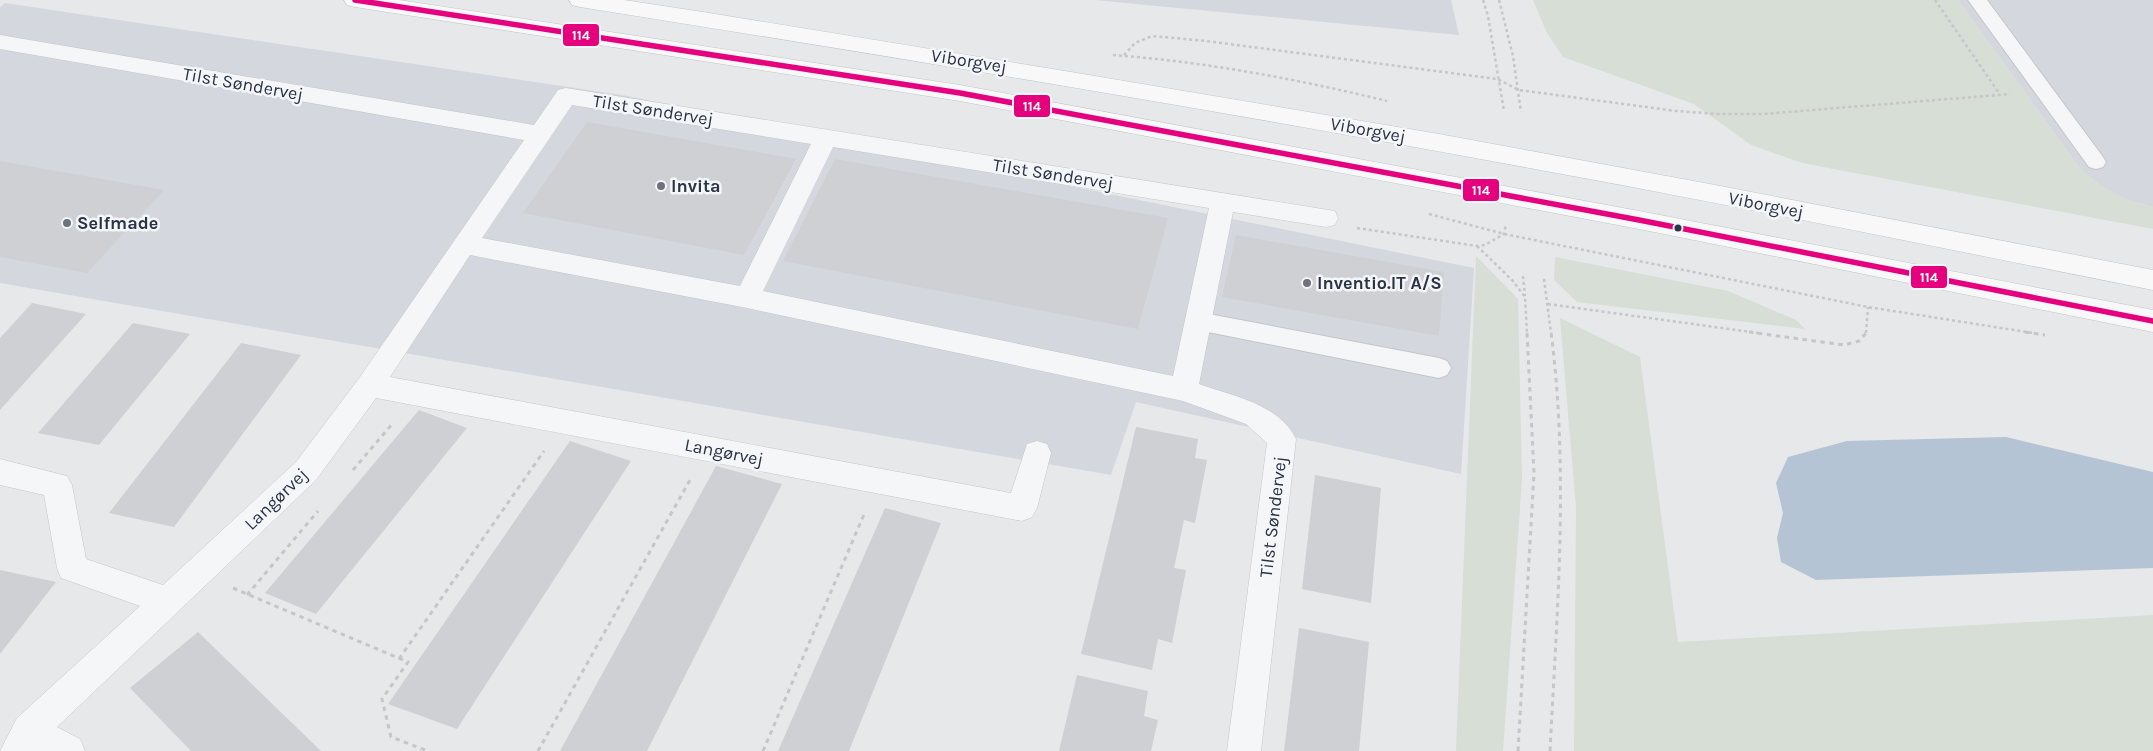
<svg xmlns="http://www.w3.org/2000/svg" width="2153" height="751" font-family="Karla,sans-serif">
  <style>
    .built { fill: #d4d7dd }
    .green { fill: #d6ded6 }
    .water { fill: #b4c4d5 }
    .building { fill: #ced0d3 }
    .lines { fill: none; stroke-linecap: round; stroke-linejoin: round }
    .lane-casing { stroke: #c4c6c8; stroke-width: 2 }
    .street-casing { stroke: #c4c6c8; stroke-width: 1 }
    .primary-casing { stroke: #c2c5c8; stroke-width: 1 }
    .path-far1 { stroke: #c5c6ca; stroke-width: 2.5; stroke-dasharray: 3 3; stroke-linecap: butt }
    .path { stroke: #c5c6ca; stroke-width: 3; stroke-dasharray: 4.5 4.5; stroke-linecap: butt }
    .lane { fill: #f5f6f7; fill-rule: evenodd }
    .street { fill: #f5f6f7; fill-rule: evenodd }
    .primary { fill: #f8f8f8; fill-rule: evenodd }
    .bus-1-casing { stroke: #f4f6f9; stroke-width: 9 }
    .bus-1 { stroke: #e5007d; stroke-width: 5.5 }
    .poi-dot { fill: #6c737f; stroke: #f4f6f9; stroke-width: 2 }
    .bus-dot { fill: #2b3445; stroke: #f4f6f9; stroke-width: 2 }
    .labels { text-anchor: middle; stroke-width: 5; stroke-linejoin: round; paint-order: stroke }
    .street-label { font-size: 18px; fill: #2b3445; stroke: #f4f6f9 }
    .poi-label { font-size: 18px; font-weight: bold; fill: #2b3445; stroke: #f4f6f9; text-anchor: start }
    .line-badge { stroke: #f4f6f9; stroke-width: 2 }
    .badge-label { font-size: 14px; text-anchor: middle; font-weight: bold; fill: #fff }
  </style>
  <rect width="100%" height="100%" fill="#e6e8ea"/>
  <path class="built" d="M1095,0H1451L1459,35Z
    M1958,0H2153V207L2131,201L2113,193L2092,180L2079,167Z
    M5,3L622,95L1474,268L1461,474L1136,402L1111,475L0,283V7Z"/>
  <path class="green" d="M1533,0H1958L2079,167C2100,187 2125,201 2153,207V229L1802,163L1751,145L1694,104L1563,57L1547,33Z
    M1476,256L1518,299L1522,479L1503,751H1456Z
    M1555,257L1728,291L1796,320L1805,329L1577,302L1554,280Z
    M1560,318L1640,357L1678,642L2153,615V751H1574L1576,508Z"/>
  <path class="water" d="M2006,437L2153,472V568L1816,580L1781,562L1777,538L1783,513L1776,483L1788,457L1847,441Z"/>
  <path class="building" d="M587,122L796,159L744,255L523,213Z
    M835,159L1168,218L1138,329L783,261Z
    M0,161L164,190L87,273L0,257Z
    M1236,235L1444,272L1439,336L1222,297Z
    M32,303L86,314L0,410V338Z
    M133,323L190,334L99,445L38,433Z
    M241,343L301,355L174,527L109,513Z
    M419,410L467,428L316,614L265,593Z
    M1136,427L1198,439L1195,458L1207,460L1195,523L1184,520L1174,568L1186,570L1172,643L1158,639L1152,670L1081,654Z
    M570,441L631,461L457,729L388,704Z
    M716,466L782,484L647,751H560Z
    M1315,475L1381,488L1371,603L1302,589Z
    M885,508L941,523L849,751H778Z
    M0,570L56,582L0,654Z
    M1299,628L1369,642L1359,751H1284Z
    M198,632L321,751H191L130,688Z
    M1077,675L1148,691L1144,716L1158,720L1151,751H1059Z"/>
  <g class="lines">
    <g class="lane-casing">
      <path id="lane" d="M1968,0H1987L2103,157L2106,162L2103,167L2096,169L2089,167Z
        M1198,312L1439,358L1447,361L1451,368L1447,375L1439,378L1198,330L1190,327L1187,321L1190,315Z"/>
    </g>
    <g class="street-casing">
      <path id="street" d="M0,35L534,125L558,90L566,88L1335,211L1338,218L1335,225L1326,227L1233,212L1199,384C1233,396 1279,404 1296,439L1261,751H1227L1267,443L1246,424L1183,401L747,308L470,255L390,377L1011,493L1027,444L1037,441L1047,444L1051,453L1037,508L1032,517L1022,521L376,398L316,480L57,727L80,739L85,751H0L17,718L140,606L61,578L57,568L44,495L0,485V459L67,476L72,485L86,559L163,585L296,462L360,377L524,140L0,49ZM572,105L811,144L740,286L482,238ZM833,147L1209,208L1173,376L763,291Z"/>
    </g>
    <g class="primary-casing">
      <path id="primary" d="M344,0H399L960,85L1639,211L2153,310V332L1639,229L960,101L355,7L347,5Z
        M569,0H624L703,12L1071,72L1439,134L1710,184L2153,270V290C1956,251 1759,210 1562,174C1235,113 908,59 580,7L572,5Z"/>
    </g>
    <path class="path-far1" d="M1483,0L1488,16L1504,111
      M1499,0L1513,56L1521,112
      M1935,0L1999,93
      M1113,55C1206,62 1297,79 1387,101
      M1124,55L1135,43L1152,36L1206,41L1497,79L1519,90L1676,111L1718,114H1763L2010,94
      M1429,214L1504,234L1868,307L2033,333
      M1357,228L1477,246L1485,245L1504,234L1506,224
      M1477,246L1513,281L1525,297L1527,333
      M1523,276L1525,296
      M1544,279L1551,333
      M1548,304L1758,333
      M1866,333L1868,307"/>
    <path class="path" d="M1749,332L1844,345L1859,341L1867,332
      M2025,332L2045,335
      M353,470L393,423
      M233,588L408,662L382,699L391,737L428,751
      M247,595L318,511
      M399,659L544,451
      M538,751L690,480
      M763,751L865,512
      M1518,751L1534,473L1527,332
      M1550,751C1557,612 1569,470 1551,332"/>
    <use href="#lane" class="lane"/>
    <use href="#street" class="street"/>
    <use href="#primary" class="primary"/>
    <g class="bus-1-casing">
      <path id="bus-1" d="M355,0L960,93L1639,220L2153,321"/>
    </g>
    <use href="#bus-1" class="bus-1"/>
  </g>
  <g class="poi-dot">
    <circle cx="661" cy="186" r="5"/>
    <circle cx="67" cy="223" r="5"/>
    <circle cx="1307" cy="283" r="5"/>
  </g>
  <circle class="bus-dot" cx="1678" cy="228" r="4.5"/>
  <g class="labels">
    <g class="street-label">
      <text transform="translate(969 61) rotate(9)" y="6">Viborgvej</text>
      <text transform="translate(243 84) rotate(10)" y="6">Tilst Søndervej</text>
      <text transform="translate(653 110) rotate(9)" y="6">Tilst Søndervej</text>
      <text transform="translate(1368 130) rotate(10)" y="6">Viborgvej</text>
      <text transform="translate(1053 174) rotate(9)" y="6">Tilst Søndervej</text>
      <text transform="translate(1766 205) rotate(11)" y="6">Viborgvej</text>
      <text transform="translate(724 452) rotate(11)" y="6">Langørvej</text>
      <text transform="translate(276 499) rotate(-44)" y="6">Langørvej</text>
      <text transform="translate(1273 517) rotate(-83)" y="6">Tilst Søndervej</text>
    </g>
    <g class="poi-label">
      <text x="671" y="192">Invita</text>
      <text x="77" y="229">Selfmade</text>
      <text x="1317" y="289">Inventio.IT A/S</text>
    </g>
  </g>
  <g class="line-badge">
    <rect x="562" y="23" width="38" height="24" rx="5" fill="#e5007d"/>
    <rect x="1013" y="94" width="38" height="24" rx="5" fill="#e5007d"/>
    <rect x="1462" y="178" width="38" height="24" rx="5" fill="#e5007d"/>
    <rect x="1910" y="265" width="38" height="24" rx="5" fill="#e5007d"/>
  </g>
  <g class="badge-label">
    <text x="581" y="40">114</text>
    <text x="1032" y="111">114</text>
    <text x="1481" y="195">114</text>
    <text x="1929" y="282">114</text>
  </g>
</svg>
